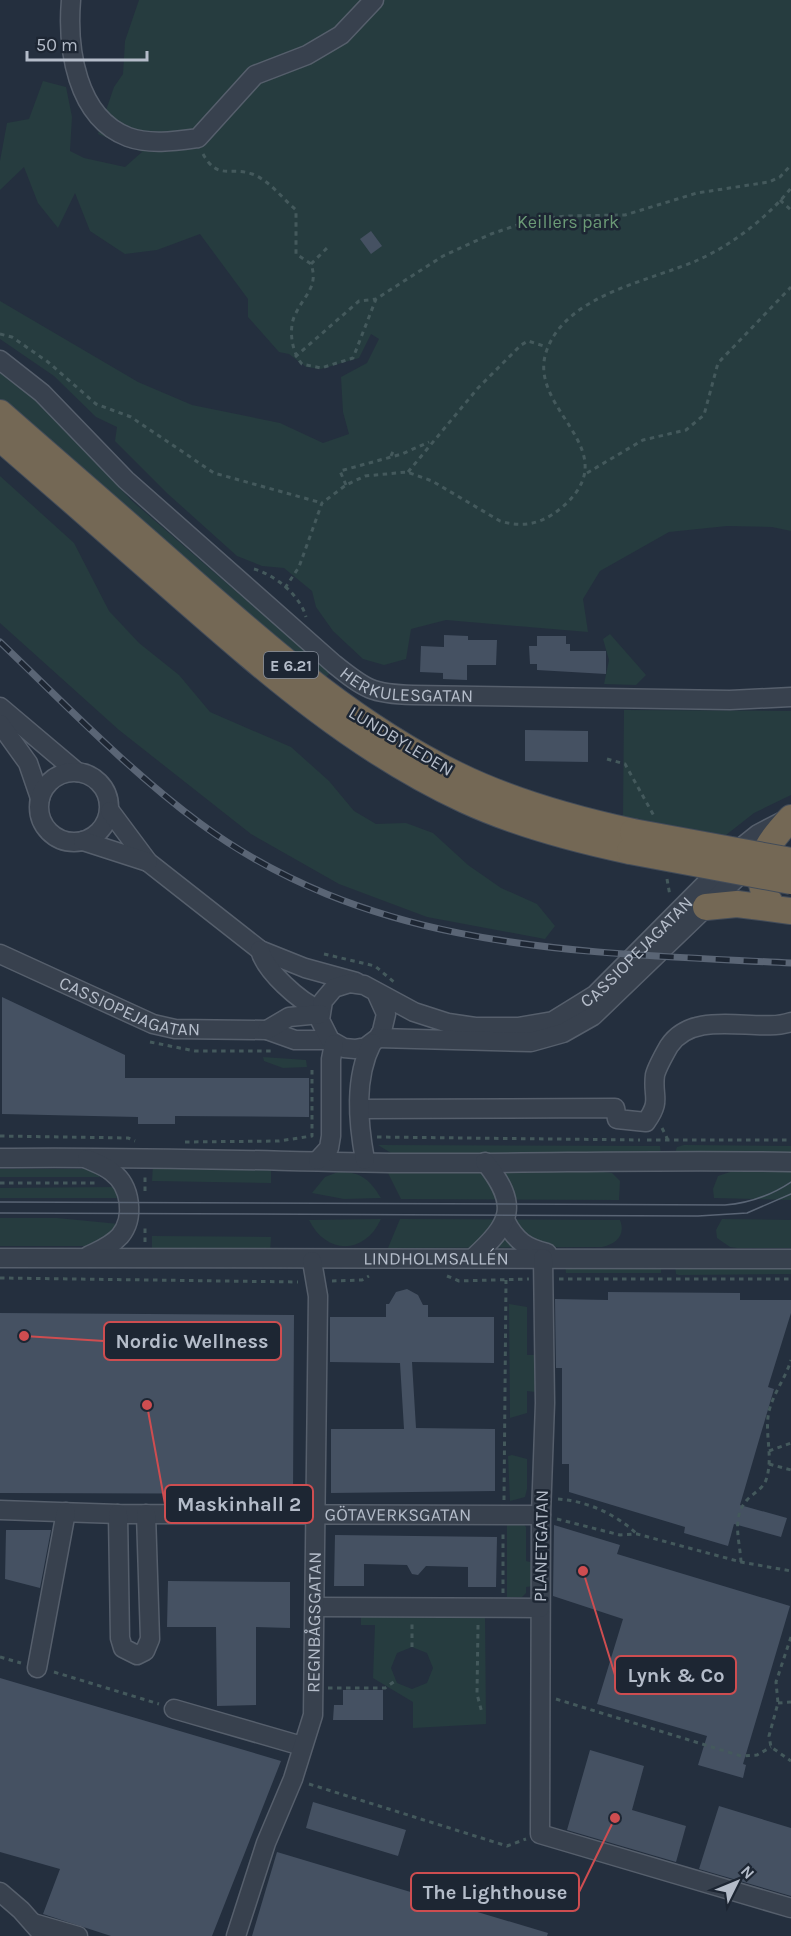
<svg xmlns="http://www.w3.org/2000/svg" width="791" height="1936" font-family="Karla,sans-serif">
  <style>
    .green { fill: #263c3f; fill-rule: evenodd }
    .building { fill: #455162 }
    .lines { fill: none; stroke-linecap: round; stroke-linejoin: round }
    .minor-casing { stroke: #565f6c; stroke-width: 21 }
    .highway-casing { stroke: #434c59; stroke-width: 28 }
    .path { stroke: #44595c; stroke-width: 3; stroke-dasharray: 4.5 4.5; stroke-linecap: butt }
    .minor { stroke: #38414e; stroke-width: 18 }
    .highway { stroke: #746855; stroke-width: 26 }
    .tram { stroke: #5a6575; stroke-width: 1.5 }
    .rail-casing { stroke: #5a6575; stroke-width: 7 }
    .rail { stroke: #1d2633; stroke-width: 4.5; stroke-dasharray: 14; stroke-linecap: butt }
    .highway-bridge-casing { stroke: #434c59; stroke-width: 28; stroke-linecap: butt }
    .highway-bridge { stroke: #746855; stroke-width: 26 }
    .labels { text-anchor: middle; stroke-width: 5; stroke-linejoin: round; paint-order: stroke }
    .shield { fill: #1d2633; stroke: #878f9c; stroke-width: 1.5 }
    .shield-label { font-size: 16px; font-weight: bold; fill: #b4bcc9 }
    .park-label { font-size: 18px; fill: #6b9a76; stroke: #1d2633 }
    .street-label { font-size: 18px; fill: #b4bcc9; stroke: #1d2633 }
    .leader { fill: none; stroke: #ce4d50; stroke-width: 2 }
    .callout-dot { fill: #ce4d50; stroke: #1d2633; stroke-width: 2 }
    .callout { fill: #1d2633; stroke: #ce4d50; stroke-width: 2 }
    .callout-label { font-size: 20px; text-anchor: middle; font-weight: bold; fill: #b4bcc9 }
  </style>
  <rect width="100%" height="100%" fill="#242f3e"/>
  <path class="green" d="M139,0H791V531L772,527L727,526L669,532L600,571L583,599L588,632L446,620L411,629L406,659L384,665L363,659L333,631L316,607L312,591L284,568L262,566L237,556L168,494L115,441L117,427L96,417L54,376L0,339V301L138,382L192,405L280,423L323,443L349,434L343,412L341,377L367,363L379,339L371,334L359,358L321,369L306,367L289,354L279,352L248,317V299L200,234L157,250L125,254L90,231L75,193L58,228L38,203L24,167L0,190V161L7,123L29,119L43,81L66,87L72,117L70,151L84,158L125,167L142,152L98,134L114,87L123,74L125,41Z
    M0,372L41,404L131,500L330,673L324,679L0,401Z
    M0,476L74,543L109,611L139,643L179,675L210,712L291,747L329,781L354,811L376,824L406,823L433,833L468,865L501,888L537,904L555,926L545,939L427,917L339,884L251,834L119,730L0,623Z
    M610,634L646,675L636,685L604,684L609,660L603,639Z
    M624,710L791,711V795L754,813L726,835L623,816Z
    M263,1057L306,1060L307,1067L283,1068L264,1061Z
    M378,1145L660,1146L661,1154L399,1153H391Z
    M684,1145L791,1146V1154L675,1153L677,1147Z
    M153,1164H271V1183L152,1181Z
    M0,1169H85L102,1174L99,1177H0Z
    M387,1171H597L612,1173L620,1181L619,1200L401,1199Z
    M733,1171H791V1200L714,1198L713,1189L718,1176Z
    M338,1172C361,1171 370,1180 381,1198L344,1199L312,1193L325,1177Z
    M115,1187L121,1198H0V1188Z
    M0,1218H57L119,1224L117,1230L92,1246H0Z
    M381,1219C365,1255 326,1255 309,1220Z
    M400,1219L620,1220C626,1235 616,1244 602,1247L388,1248Z
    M722,1219L791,1220V1248H737L730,1247L717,1238L716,1230Z
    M152,1236L271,1237L270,1252H152Z
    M565,1265H661V1273H566Z
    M675,1265L791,1267V1274L679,1275L676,1274Z
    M509,1304L527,1307V1355H536L535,1392L527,1391V1413L510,1418Z
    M512,1455L527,1459V1489L525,1497L510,1501L508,1456Z
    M507,1523H523L526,1527V1561L534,1563V1586L526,1587V1593L522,1597H507Z
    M361,1610L485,1613L486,1724L413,1728V1702L373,1678L375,1625H361ZM412,1647L427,1653L433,1668L427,1683L412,1689L397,1683L391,1668L397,1653Z"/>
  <path class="building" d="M371,231L382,246L371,254L360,239Z
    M444,635L468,636V640H497L496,665H467V680L443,679V673L420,672L421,646L444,647Z
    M537,636H566V644H570V651H606V674L537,670V664H530L529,646H537Z
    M525,730L588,731V762L525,761Z
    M2,997L125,1055V1078H309V1117L175,1116V1124H138V1117L2,1114Z
    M407,1289L418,1295L423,1305H428V1317H494V1363L412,1362L416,1428L495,1429V1491L331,1493V1429H404L400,1363L330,1362V1317H386V1304H389L396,1292Z
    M608,1292L740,1293V1300H791V1313L768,1387L774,1389L740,1505L787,1518L781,1537L734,1524L728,1546L684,1533L685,1527L569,1492V1464H562V1368H556L555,1299L608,1300Z
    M0,1313L294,1315L293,1494L0,1493Z
    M554,1525L620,1545L617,1554L790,1606L743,1764L746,1765L743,1778L698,1765L707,1736L597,1704L623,1619L553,1596Z
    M6,1530H51L40,1588L5,1579Z
    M335,1535L497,1537L496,1587H468V1567L426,1566L418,1575L412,1574L407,1565L364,1564V1586H334Z
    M168,1581L290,1582V1628L256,1627V1705L217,1706L216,1627H167Z
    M0,1678L281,1761L212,1936H111L43,1914L60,1869L0,1852Z
    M343,1690H383V1720H333L334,1705H343Z
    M590,1750L644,1766L632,1810L686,1826L676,1862L567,1830Z
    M313,1802L406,1830L398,1856L306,1828Z
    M719,1806L791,1828V1896L699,1869Z
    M277,1852L548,1933L547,1936H252Z"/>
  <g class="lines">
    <g class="minor-casing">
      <g id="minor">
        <path d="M71,0C67,48 76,117 128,137C150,145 176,141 198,138L255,75L307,55L341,35L374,0"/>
        <path id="s1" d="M0,360L42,393L126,480L334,664C365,689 372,694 413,695L730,700L791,697"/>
        <path d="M0,707L77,772"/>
        <path d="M0,724L28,763L40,798"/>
        <circle cx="74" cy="807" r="35"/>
        <path d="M110,811L148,862L260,950L305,968L356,982"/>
        <path d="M83,841L148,862"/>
        <path d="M260,950C265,971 300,1002 320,1010"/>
        <path id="s2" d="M0,954L153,1024L175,1029L267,1030L295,1040H330"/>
        <path id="s3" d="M376,992L386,1014L382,1031L378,1038L366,1047L355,1049L344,1048L330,1040L320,1020L323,1001L334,988L350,983L364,985L414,1012L448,1023L475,1027H518L553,1021L595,995L743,846L758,834L785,820"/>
        <path d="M267,1030L289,1017L320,1014"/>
        <path d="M378,1038L531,1042L563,1033L593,1016L748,867"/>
        <path d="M360,1109L612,1108H615L617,1119L646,1122C662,1100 652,1097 655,1075C657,1067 665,1053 669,1046C695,1007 758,1034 791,1022"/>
        <path d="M0,1158C133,1156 267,1161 400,1163C530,1164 661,1159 791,1162"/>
        <path d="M87,1159C96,1163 105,1166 112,1172C131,1186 135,1218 120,1236C111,1246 100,1250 88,1256"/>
        <path d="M318,1160L329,1148L331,1136V1059L334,1044"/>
        <path d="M365,1160C358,1122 354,1078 372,1043"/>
        <path d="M506,1222C516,1241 526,1248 547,1253"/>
        <path id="s4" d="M0,1258L791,1259"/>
        <path d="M473,1258C511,1223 520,1206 485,1162"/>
        <path d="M543,1258L545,1403L541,1515L540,1834L791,1908"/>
        <path id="s5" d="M0,1510L118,1514L541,1515"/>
        <path d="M118,1514L120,1638L123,1648L137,1655L145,1651L150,1639L146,1514"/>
        <path d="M316,1607L540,1608"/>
        <path d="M37,1668L66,1512"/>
        <path d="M174,1709L302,1746"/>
        <path d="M0,1892L21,1910L44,1936"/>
        <path d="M33,1923L78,1936"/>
        <path id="s6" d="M236,1936L266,1843L293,1779L313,1715L318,1296L312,1261"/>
      </g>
    </g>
    <g class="highway-casing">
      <path id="highway" d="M0,413C65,470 130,526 194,583C276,655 358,727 457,775C512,802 573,819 633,832
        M0,438C61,491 121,543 182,597C270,674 357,750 465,800C517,824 573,839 630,851
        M772,906C748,871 764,846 791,818
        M706,907L737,904L791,911"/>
    </g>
    <path class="path" d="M203,154C218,181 230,166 252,174C269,180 282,198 296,210V254L311,264C319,287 304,295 295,315C288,329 292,353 302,364L321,368L353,358L376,299L443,256L491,234L532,220L566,216L625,215L697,193L769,182L780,177L791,165
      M780,200L791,210
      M311,264L329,246
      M0,334L12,337L48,362L96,404L131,417L214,473L322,503
      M295,357L359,301L376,299
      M391,456L394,449
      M408,472L478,388L521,345L528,341L547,347
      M587,473L643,440L686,430L704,415L718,363L791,287
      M346,485L340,471L402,454L429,442
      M254,569C275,575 300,595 306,617
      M285,588L299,567L322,503L346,485L365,476L407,472L432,481L500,521C523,528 541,524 560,509C633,449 521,409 548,347C570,294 650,281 698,260C732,245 768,217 791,188
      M607,759L625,764L654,816
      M667,879L670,896
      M324,954L375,966L394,982
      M150,1042L195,1051H272
      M662,1128L668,1140
      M0,1136L128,1138L135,1141
      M377,1137L640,1140
      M647,1140H791
      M185,1142L279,1141L312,1136V1067
      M0,1183H97
      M145,1191V1173
      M145,1242V1224
      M447,1276L459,1281L529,1279
      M0,1278L298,1282
      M559,1279H791
      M332,1281L362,1280L369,1276
      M769,1451L791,1443
      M769,1464L791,1470
      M558,1499C587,1501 615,1514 636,1533
      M504,1500L506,1280
      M557,1519L620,1535L637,1534L741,1562L791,1571
      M741,1562C740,1541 731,1518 747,1500C753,1493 763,1489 766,1480C774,1457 764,1434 769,1411C774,1392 786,1377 791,1360
      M503,1593V1530
      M478,1625L477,1694L482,1713
      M791,1637L776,1682L778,1703L769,1736L771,1747L791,1761
      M412,1647V1624
      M0,1657L21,1663
      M54,1672L159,1704
      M328,1688H385L395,1681
      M556,1699L741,1756L757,1755L771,1747
      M778,1703L791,1702
      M309,1784L507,1846L526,1839"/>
    <use href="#minor" class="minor"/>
    <use href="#highway" class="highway"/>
    <path class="tram" d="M0,1202L725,1205C750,1203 770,1196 791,1182
      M0,1213L698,1216L747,1213L791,1194"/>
    <g class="rail-casing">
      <path id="rail" d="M0,642C65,704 129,771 201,824C377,953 583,952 791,963"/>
    </g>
    <use href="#rail" class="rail"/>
    <g class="highway-bridge-casing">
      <path id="highway-bridge" d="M633,832L791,861
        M630,851L791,881"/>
    </g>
    <use href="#highway-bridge" class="highway-bridge"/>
  </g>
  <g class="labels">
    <rect class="shield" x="264" y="652" width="54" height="26" rx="4.5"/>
    <g class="shield-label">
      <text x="291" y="671">E 6.21</text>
    </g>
    <g class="park-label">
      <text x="568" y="228">Keillers park</text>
    </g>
    <g class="street-label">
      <text dy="6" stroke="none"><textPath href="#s1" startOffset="531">HERKULESGATAN</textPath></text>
      <text transform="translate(401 741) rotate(31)" y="6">LUNDBYLEDEN</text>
      <text dy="6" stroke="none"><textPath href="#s3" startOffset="500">CASSIOPEJAGATAN</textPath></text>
      <text dy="6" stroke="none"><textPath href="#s2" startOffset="141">CASSIOPEJAGATAN</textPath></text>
      <text dy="6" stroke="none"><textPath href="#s4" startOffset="436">LINDHOLMSALLÉN</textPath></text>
      <text dy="6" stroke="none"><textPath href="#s5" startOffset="398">GÖTAVERKSGATAN</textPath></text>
      <text transform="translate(541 1546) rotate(-89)" y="6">PLANETGATAN</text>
      <text dy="6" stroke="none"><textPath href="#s6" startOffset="327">REGNBÅGSGATAN</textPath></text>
    </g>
  </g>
  <path class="leader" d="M24 1336L104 1341M147 1405L165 1504M583 1571L615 1675M615 1818L579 1892"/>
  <g class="callout-dot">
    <circle cx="24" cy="1336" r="6"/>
    <circle cx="147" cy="1405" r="6"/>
    <circle cx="583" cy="1571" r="6"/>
    <circle cx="615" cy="1818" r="6"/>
  </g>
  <g class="callout">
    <rect x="104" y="1322" width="177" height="38" rx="6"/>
    <rect x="165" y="1485" width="148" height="38" rx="6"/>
    <rect x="615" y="1656" width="121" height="38" rx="6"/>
    <rect x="411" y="1873" width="168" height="38" rx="6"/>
  </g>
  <g class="callout-label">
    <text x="192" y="1348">Nordic Wellness</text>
    <text x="239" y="1511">Maskinhall 2</text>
    <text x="676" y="1682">Lynk &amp; Co</text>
    <text x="495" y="1899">The Lighthouse</text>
  </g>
  <g transform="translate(737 1882) rotate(47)" stroke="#1d2633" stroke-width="4.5" paint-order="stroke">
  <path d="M0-4.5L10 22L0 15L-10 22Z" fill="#b4bcc9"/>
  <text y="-9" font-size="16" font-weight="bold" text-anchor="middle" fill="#b4bcc9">N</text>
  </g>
  <path d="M27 51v9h120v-9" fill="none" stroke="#b4bcc9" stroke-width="3"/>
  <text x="36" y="51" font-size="18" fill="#b4bcc9" stroke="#1d2633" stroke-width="4.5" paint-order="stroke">50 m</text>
</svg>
